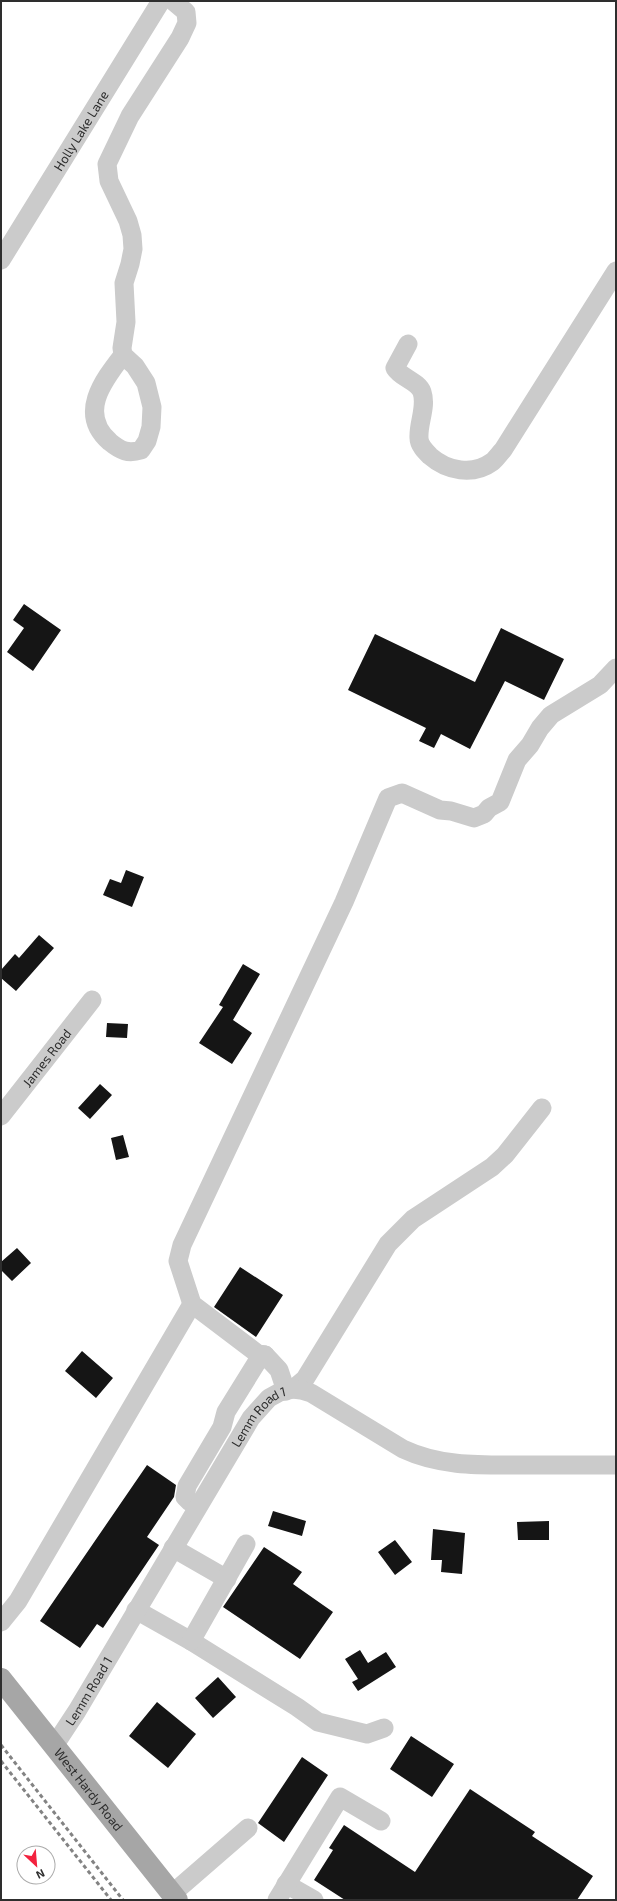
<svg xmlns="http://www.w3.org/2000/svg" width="617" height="1901" font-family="'Exo 2',sans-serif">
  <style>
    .building { fill: #151515 }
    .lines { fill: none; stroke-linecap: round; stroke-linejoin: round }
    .minor { stroke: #cbcbcb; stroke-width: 19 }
    .major { stroke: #a6a6a6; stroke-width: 22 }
    .rail { stroke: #838383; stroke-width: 3; stroke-dasharray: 4 3; stroke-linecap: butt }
    .labels { text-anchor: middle; stroke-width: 4; stroke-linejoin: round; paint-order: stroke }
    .street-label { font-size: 13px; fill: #2e2e2e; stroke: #fff }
  </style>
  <rect width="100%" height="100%" fill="#fff"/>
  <path class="building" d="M24,604L61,630L33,671L7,652L24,628L13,620Z
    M501,628L564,659L544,700L505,681L470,749L441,734L434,748L419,741L426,728L348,690L375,634L475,682Z
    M126,870L144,877L132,907L103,895L110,879L121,883Z
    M39,935L54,948L16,991L1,978V970L15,954L19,958Z
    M243,964L260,974L233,1020L252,1033L232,1064L199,1043L223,1007L219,1005Z
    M107,1023L128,1024L127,1038L106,1037Z
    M100,1084L112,1095L90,1119L78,1108Z
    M123,1135L129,1157L116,1160L111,1138Z
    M17,1248L31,1263L12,1281L1,1270V1262Z
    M240,1267L283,1295L256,1337L214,1307Z
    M82,1351L113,1378L96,1398L65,1371Z
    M147,1465L176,1485L174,1497L147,1537L159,1545L103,1628L97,1624L80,1648L40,1621Z
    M273,1511L306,1521L302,1536L268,1526Z
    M549,1521V1540H518L517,1522Z
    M433,1529L465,1533L462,1574L441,1572L442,1560H431Z
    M395,1540L412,1562L395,1575L378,1552Z
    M264,1547L302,1572L293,1584L333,1612L300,1659L223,1607Z
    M360,1650L368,1663L386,1652L396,1667L358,1691L352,1682L358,1679L345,1659Z
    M218,1677L236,1697L213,1718L195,1698Z
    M157,1702L196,1734L168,1768L129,1736Z
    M411,1736L454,1764L432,1797L390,1769Z
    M302,1757L328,1775L284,1842L258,1823Z
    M470,1789L535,1832L532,1836L593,1876L577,1900H345L314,1880L333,1850L329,1848L344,1825L415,1872Z"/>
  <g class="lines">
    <g class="minor">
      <path id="s1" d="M1,260L161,1"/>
      <path d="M408,344L395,368C401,378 418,381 422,392C427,407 418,423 419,438C419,445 425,451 430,456C447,471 473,476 492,462C496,459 499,454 503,450L616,271"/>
      <path d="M123,355C102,382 78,414 110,442C121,451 128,454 141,450L147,441L151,427L152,407L146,383L135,366L123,355L122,348L126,322L124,283L130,264L133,249L132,235L128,221L109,181L107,164L130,116L180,38L187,23L186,12L173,1"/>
      <path id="s2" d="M1,1116L92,1000"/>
      <path d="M265,1355L258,1354L192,1304L178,1261L182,1245L344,902L388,798L402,793L440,810L451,811L474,818L484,814L489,808L500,802L517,760L530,745L540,728L551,715L600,685L616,668"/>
      <path d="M293,1389L305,1379L388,1244L413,1219L492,1167L505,1155L542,1108"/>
      <path d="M199,1504L190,1502L185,1497L187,1486L222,1427L226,1412L257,1362L265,1355L279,1370L286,1391"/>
      <path d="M173,1548L227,1579"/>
      <path d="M136,1610L191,1641L297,1707L318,1722L367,1734L384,1728"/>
      <path d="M1,1622L18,1601L192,1304"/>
      <path d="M191,1641L246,1544"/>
      <path id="s3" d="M54,1746L77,1711L251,1418L269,1398L280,1392L293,1389L301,1390L311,1393L403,1449C441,1467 482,1465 524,1465C554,1465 585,1465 616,1465"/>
      <path d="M286,1884L314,1900"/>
      <path d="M172,1894L248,1828"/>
      <path d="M277,1900L340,1797L381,1821"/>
    </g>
    <path class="major" id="s4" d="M1,1679L177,1900"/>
    <path class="rail" d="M1,1745L123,1900
      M1,1761L111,1900"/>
  </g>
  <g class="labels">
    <g class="street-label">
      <text dy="5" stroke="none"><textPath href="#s1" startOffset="152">Holly Lake Lane</textPath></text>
      <text dy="5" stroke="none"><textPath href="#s2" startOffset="74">James Road</textPath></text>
      <text dy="5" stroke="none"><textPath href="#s3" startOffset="389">Lemm Road 1</textPath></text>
      <text dy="5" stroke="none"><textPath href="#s3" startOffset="65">Lemm Road 1</textPath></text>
      <text dy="5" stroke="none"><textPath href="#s4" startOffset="141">West Hardy Road</textPath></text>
    </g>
  </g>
  <rect width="617" height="1901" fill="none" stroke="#2e2e2e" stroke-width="4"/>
  <g transform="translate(36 1865) rotate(154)"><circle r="19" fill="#ffffff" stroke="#ababab"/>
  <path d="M0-3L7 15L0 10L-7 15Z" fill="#f3213e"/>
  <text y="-6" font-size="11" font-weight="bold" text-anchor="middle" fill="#2e2e2e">N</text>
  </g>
</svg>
